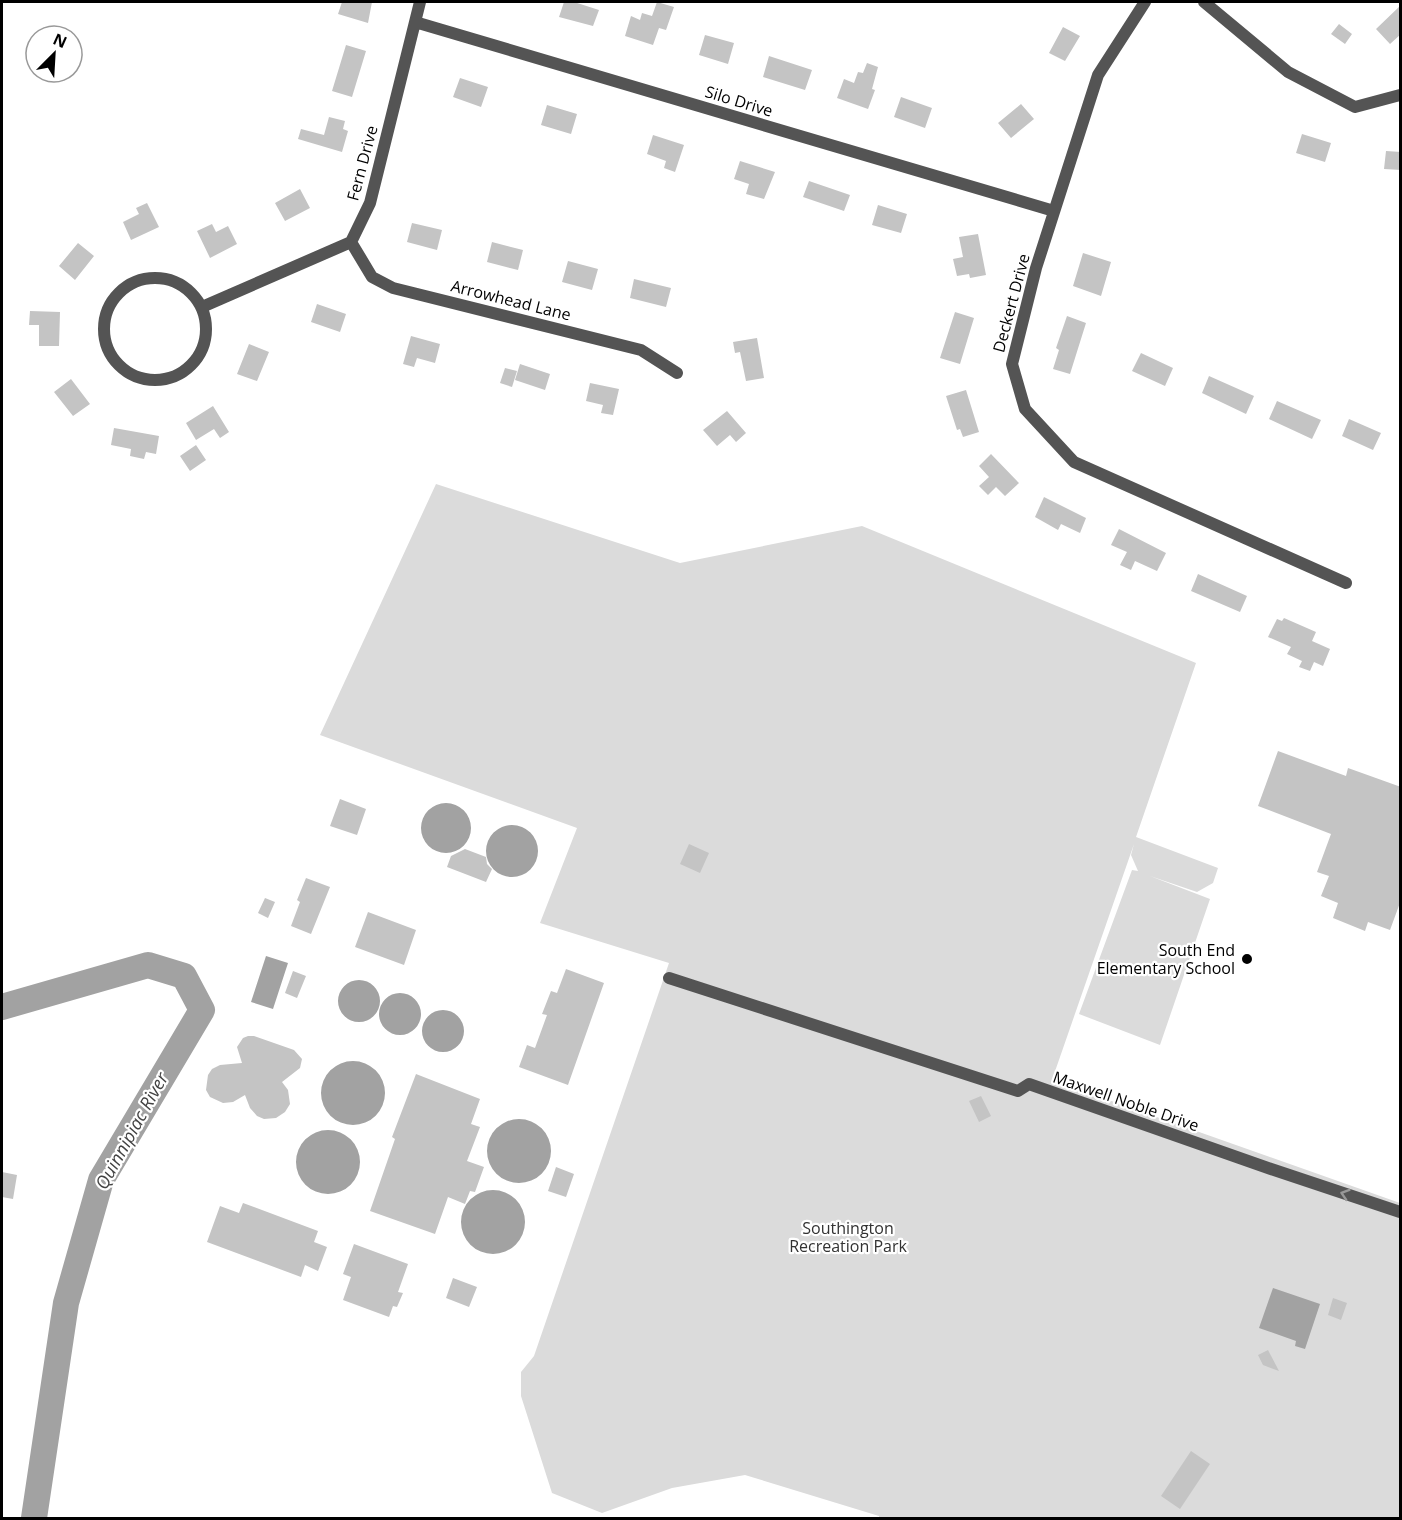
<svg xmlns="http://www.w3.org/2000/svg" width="1402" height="1520" font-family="'Open Sans',sans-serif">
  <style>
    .green { fill: #dbdbdb }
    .water { fill: #a2a2a2 }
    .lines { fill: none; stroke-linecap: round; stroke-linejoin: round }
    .river { stroke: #a2a2a2; stroke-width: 26 }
    .building { fill: #c4c4c4 }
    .minor { stroke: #545454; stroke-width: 12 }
    .oneway { stroke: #989898 }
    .poi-dot { fill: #000; stroke: #fff; stroke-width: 2 }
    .labels { text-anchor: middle; stroke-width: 4.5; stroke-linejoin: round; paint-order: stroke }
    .street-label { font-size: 16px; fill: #000; stroke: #fff }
    .poi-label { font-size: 16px; fill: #000; stroke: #fff; text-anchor: end }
    .park-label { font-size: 16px; fill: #323232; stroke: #fff }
    .water-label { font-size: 18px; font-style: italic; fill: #434343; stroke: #fff }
  </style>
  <rect width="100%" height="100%" fill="#fff"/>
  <path class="green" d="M436,484L680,563L862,526L1196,663L1136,837L1218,868L1213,883L1197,892L1150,876L1210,899L1160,1045L1079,1014L1132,870L1138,871L1131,855L1134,844L1052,1080L1400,1203V1518H879V1516L745,1475L672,1488L602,1513L552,1493L521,1396V1372L534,1356L669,963L540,923L577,828L320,735Z"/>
  <path class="water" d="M421 828a25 25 0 1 1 50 0a25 25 0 1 1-50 0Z
    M486 851a26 26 0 1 1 52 0a26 26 0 1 1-52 0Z
    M266,956L288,963L273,1009L251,1002Z
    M338 1001a21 21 0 1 1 42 0a21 21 0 1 1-42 0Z
    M379 1014a21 21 0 1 1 42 0a21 21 0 1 1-42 0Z
    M422 1031a21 21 0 1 1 42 0a21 21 0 1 1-42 0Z
    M321 1093a32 32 0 1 1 64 0a32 32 0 1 1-64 0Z
    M487 1151a32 32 0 1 1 64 0a32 32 0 1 1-64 0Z
    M296 1162a32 32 0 1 1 64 0a32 32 0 1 1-64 0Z
    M461 1222a32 32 0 1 1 64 0a32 32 0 1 1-64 0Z
    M1273,1288L1320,1304L1305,1349L1295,1346L1296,1341L1259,1328Z"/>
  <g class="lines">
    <path class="river" d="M2,1007L148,965L184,976L202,1010L101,1180L66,1303L34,1518"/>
  </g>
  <path class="building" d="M342,2H372L368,23L338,14Z
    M564,2H574L599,10L593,26L559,17Z
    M657,2L674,7L666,30L659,28L653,45L625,36L631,16L640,20L642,13L652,16Z
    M1401,5V34L1390,44L1376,29Z
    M1339,24L1352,34L1345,44L1331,34Z
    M1063,27L1080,36L1065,61L1049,53Z
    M705,35L734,43L728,64L699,55Z
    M346,45L366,51L352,97L332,91Z
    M769,56L812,70L805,90L763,77Z
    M867,63L878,67L872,89L875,90L868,109L837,98L844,79L854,83L858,72L863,73Z
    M460,78L488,87L481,107L453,97Z
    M901,97L932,108L925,128L894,117Z
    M1021,104L1034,119L1011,138L998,123Z
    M547,105L577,114L571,134L541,125Z
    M329,117L345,121L343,129L348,131L342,152L298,139L301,129L324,135Z
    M1302,134L1331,143L1325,162L1296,153Z
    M653,135L684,145L675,172L664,168L666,161L647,154Z
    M1386,151L1401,152V170L1384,169Z
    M740,161L775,172L764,199L746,194L749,184L734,179Z
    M809,181L850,195L844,211L803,197Z
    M300,189L310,208L285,221L275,203Z
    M147,203L159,227L131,240L123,222L139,214L136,208Z
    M878,205L907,214L901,233L872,225Z
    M412,223L442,230L437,250L407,242Z
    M212,224L216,232L228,226L237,244L210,258L197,231Z
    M978,234L986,275L970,278L969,274L957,276L953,259L963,257L959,237Z
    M492,242L523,250L518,270L487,262Z
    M78,243L94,256L75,280L59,266Z
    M1083,253L1111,262L1101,296L1073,286Z
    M568,261L598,269L592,290L562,282Z
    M634,279L671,288L666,307L630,298Z
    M317,304L346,314L340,332L311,322Z
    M30,311L60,312L59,346H39V325H29Z
    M955,312L974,318L960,364L940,358Z
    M1067,316L1086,323L1070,374L1053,369L1059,350L1056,348Z
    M411,336L440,344L435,363L417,358L414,367L403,364Z
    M757,338L764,378L746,381L740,352L735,353L733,342Z
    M249,344L269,352L257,381L237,374Z
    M1141,353L1173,368L1165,386L1132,371Z
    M520,364L550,374L545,390L515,380Z
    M505,368L517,371L512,387L500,383Z
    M1209,376L1254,396L1246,414L1202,393Z
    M71,379L90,404L73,416L54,392Z
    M590,383L619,389L613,415L601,413L603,405L586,401Z
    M966,390L979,432L963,437L960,429L957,430L946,396Z
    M1277,401L1321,420L1312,439L1269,419Z
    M213,406L229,432L220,438L214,429L196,440L186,423Z
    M727,411L746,433L736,442L730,435L717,446L703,430Z
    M1349,419L1381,433L1373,450L1342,436Z
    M114,428L159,436L156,454L146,452L144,459L130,456L131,449L111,445Z
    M196,445L206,460L190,471L180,456Z
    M991,454L1019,483L1005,496L996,487L988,495L979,486L989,477L979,466Z
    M1044,497L1086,518L1080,533L1061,524L1058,530L1035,517Z
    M1119,529L1166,553L1157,571L1135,561L1131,570L1120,565L1127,552L1111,545Z
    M1198,574L1247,596L1240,612L1191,591Z
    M1284,618L1316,632L1312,641L1330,649L1323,666L1314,662L1310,671L1299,667L1302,661L1287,654L1291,647L1268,637L1277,619L1282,621Z
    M1278,751L1346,776L1348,768L1401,787V900L1390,930L1368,922L1365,931L1333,918L1338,903L1321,896L1329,876L1317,872L1331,834L1258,806Z
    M340,799L366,809L357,835L330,826Z
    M689,844L709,853L700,873L680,864Z
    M465,849L486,857L487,864L492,869L486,882L447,867L451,856Z
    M306,878L330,887L311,934L291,926L300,902L297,900Z
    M265,898L275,902L268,918L258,913Z
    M368,912L416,930L404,965L355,947Z
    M566,969L604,983L568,1085L519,1067L527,1045L535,1048L547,1015L542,1014L551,991L557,993Z
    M293,971L306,976L297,998L285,993Z
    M248,1036H254L294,1050L302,1059L300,1068L282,1082L288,1090L290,1104L285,1112L276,1118L264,1119L257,1116L250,1108L245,1095L233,1102L223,1103L210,1097L206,1090L208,1075L212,1069L220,1065L242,1063L237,1047L243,1038Z
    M416,1074L480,1099L471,1124L480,1127L467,1161L484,1167L475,1192L470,1191L465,1204L448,1197L435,1234L370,1211L395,1139L392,1137Z
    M981,1096L991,1116L979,1122L969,1101Z
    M556,1167L574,1174L566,1197L548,1191Z
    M2,1172L17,1175L13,1199L2,1197Z
    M243,1203L318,1231L314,1242L327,1247L318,1271L305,1265L301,1277L207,1242L220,1206L239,1213Z
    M354,1244L408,1264L398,1292L403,1293L397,1307L393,1306L389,1317L343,1300L351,1277L343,1274Z
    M453,1278L477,1287L469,1307L446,1298Z
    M1333,1298L1347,1303L1341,1320L1328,1315Z
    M1268,1350L1279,1371L1263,1365L1258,1355Z
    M1191,1451L1210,1464L1180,1509L1161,1496Z"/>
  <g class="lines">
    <path class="minor" d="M1145,2L1098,75L1036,268L1012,364L1025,409L1074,462L1346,583
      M1204,2L1288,72L1355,107L1400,95
      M415,22L1054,211
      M351,242L372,277L393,288L641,350L677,373
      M104 329a51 51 0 1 1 102 0a51 51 0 1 1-102 0Z
      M202,307L351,242L370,203L420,2
      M669,978L1018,1091L1029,1084L1271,1169L1400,1212"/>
  </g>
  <defs><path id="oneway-chevron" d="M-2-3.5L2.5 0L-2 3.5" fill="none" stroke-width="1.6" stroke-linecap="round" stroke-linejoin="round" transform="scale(1.5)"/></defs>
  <use class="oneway" href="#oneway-chevron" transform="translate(1345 1194) rotate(-162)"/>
  <circle class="poi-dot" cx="1247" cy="959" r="6"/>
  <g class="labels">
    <g class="street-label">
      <text transform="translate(739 101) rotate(17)" y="6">Silo Drive</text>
      <text transform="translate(362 163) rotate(-75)" y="6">Fern Drive</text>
      <text transform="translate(511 300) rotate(14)" y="6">Arrowhead Lane</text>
      <text transform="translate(1011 303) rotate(-75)" y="6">Deckert Drive</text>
      <text transform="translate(1126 1101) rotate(19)" y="6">Maxwell Noble Drive</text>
    </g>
    <g class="poi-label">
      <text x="1235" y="956">South End<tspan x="1235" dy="18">Elementary School</tspan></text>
    </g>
    <g class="park-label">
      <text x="848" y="1234">Southington<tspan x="848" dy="18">Recreation Park</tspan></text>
    </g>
    <g class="water-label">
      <text transform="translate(132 1131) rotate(-61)" y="6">Quinnipiac River</text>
    </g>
  </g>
  <rect width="1402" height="1520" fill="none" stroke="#000000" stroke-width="6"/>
  <g transform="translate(54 54) rotate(24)"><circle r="28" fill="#ffffff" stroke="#999999" stroke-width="1.5"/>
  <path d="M0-4.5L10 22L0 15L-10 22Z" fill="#000000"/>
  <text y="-9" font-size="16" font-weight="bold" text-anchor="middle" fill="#000000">N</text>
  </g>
</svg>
